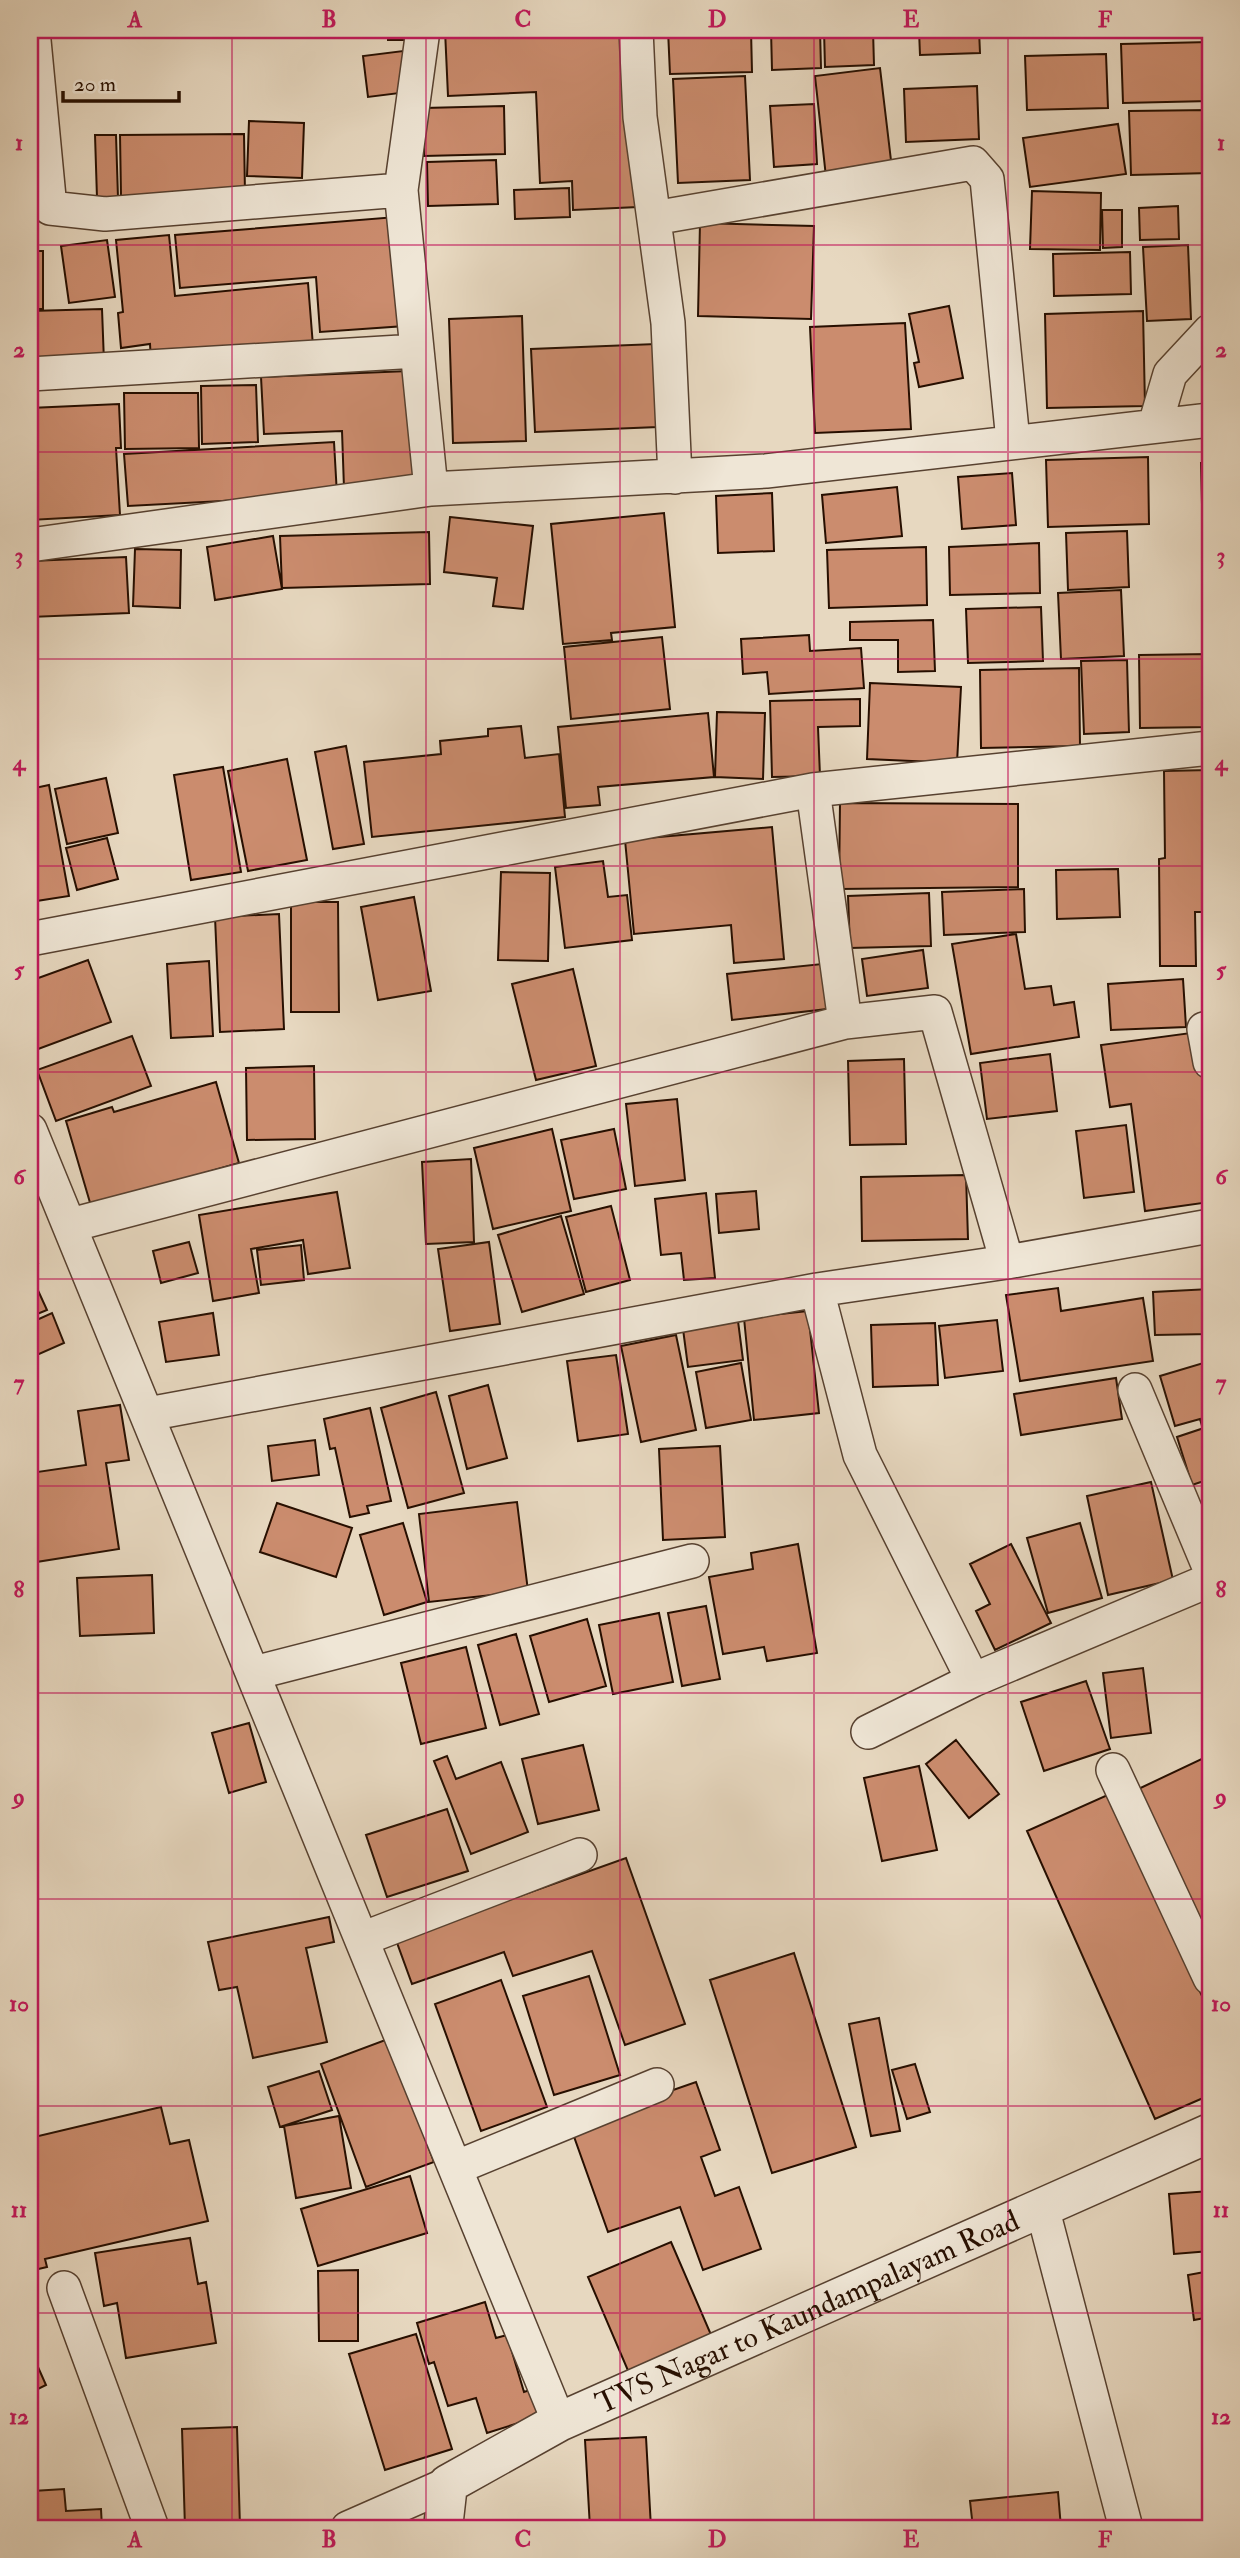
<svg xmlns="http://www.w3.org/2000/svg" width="1240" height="2558" font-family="'IM FELL Double Pica',serif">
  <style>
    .building { fill: #cb8c6e; stroke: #270f00; stroke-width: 2 }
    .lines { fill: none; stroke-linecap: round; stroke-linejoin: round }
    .minor-casing { stroke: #574130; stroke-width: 36 }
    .tertiary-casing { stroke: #574130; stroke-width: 41 }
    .minor { stroke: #efe6d6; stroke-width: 33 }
    .tertiary { stroke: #efe6d6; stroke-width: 38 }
    .grid { fill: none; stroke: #c2185b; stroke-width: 2; stroke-opacity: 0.55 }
    .labels { text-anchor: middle; stroke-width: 6; stroke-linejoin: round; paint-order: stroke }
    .street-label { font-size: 30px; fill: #270f00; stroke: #efe6d6 }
    .neatline { fill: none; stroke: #c2185b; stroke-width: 2.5 }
    .grid-label { font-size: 23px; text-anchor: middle; font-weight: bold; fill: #c2185b }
  </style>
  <rect width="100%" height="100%" fill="#e7d8c0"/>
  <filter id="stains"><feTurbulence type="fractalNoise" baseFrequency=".00286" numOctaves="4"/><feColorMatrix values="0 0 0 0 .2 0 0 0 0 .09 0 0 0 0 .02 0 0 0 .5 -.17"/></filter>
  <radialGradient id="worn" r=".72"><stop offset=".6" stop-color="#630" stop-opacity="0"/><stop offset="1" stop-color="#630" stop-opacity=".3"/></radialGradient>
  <path class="building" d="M388,30H419V40H388Z
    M445,30H629L638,207L573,210L572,181L540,183L536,92L448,96Z
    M668,30H751L752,72L670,74Z
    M771,30H820L821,68L772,70Z
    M824,30H873L874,65L825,67Z
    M919,30H979L980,53L920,55Z
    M1210,42V101L1123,103L1121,44Z
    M403,51L408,92L368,97L363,56Z
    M1106,54L1108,108L1027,110L1025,56Z
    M880,68L892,169L826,177L815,76Z
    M745,76L750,180L678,183L673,79Z
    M977,86L979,139L906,142L904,89Z
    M814,104L817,164L774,167L770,106Z
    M504,106L505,154L424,156V108Z
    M1210,110V173L1131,175L1129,111Z
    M249,121L304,123L302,178L247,176Z
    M1118,124L1126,174L1030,187L1023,138Z
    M244,134L245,194L121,196L120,135Z
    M95,135H116L118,198H97Z
    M496,160L498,204L428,206L427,162Z
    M569,188L570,217L515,219L514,190Z
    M1032,191L1101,193L1100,250L1030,249Z
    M1178,206L1179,239L1140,240L1139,208Z
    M1102,210H1122V247L1103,248Z
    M396,217L405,326L320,332L316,277L180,288L175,235Z
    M700,223L814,226L811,319L698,316Z
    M169,235L175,296L308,283L313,346L151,361L150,344L121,348L118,313L123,312L116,240Z
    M107,240L115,297L69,303L61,246Z
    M1188,245L1191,319L1147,321L1143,247Z
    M30,251H43V309H30Z
    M1130,252L1131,294L1054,296L1053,254Z
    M949,306L963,378L919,387L914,363L919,362L909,314Z
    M102,309L104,362L30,364V311Z
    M1143,311L1145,406L1047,408L1045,314Z
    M522,316L526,441L453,443L449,319Z
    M905,323L911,429L815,433L810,327Z
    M656,344L658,427L535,432L531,349Z
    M409,371L414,486L344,488L342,431L264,434L261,377Z
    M256,385L258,442L202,444L201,386Z
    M124,393H198L199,448L125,449Z
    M119,404L121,448H116L120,515L30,520V408Z
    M334,442L337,495L128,506L124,454Z
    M1148,457L1149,524L1048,527L1046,460Z
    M1201,463H1210V544L1203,545Z
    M1012,473L1016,525L962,529L958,477Z
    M897,487L902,536L826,543L822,495Z
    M772,493L774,551L718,553L716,496Z
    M664,513L675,627L611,633L612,640L563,644L551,524Z
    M450,517L533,526L523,609L493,606L497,578L444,572Z
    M1127,531L1129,587L1068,590L1066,533Z
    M429,532L430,584L282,588L280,536Z
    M273,536L282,589L215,600L207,547Z
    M1039,543L1040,593L950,595L949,547Z
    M926,547L927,605L829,608L827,550Z
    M135,549L181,550L180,608L133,606Z
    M126,557L129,613L30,617V561Z
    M1121,590L1124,656L1061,659L1058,593Z
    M1041,607L1043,661L968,663L966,609Z
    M933,620L935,671L898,672V640H850V622Z
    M809,635L810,651L861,648L864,688L769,694L767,672L743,674L741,639Z
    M662,637L670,709L571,719L564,647Z
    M1210,654V727L1140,728L1139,655Z
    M1127,660L1129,732L1084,734L1081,661Z
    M1079,668L1080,746L981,748L980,670Z
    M870,683L961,687L957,763L867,759Z
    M860,699V726L818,727L820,776L772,777L770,701Z
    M717,712L765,713L763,779L715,777Z
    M708,713L714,777L598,787L600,805L566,808L558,727Z
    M521,726L525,758L559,754L565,817L372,837L364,762L441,754L440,741L488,736V729Z
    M346,746L364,844L333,849L315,752Z
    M287,759L307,860L248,871L228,771Z
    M223,767L241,872L191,880L174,775Z
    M1210,770V912H1195L1196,966H1160L1159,859L1165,858L1164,771Z
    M106,778L118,833L67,844L55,789Z
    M49,785L69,896L30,902V789Z
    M840,803L1018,804V887L839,889Z
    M772,827L784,959L734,963L731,925L634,934L625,840Z
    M107,838L118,879L77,890L66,848Z
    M603,861L608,897L627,895L632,940L565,948L555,867Z
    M1118,869L1120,917L1057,919L1056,870Z
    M501,872L550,873L548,961L498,960Z
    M1024,889L1025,932L944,935L942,892Z
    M929,893L931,946L850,948L848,896Z
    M414,897L431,991L378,1000L361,907Z
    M291,902H338L339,1012H291Z
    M279,914L284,1029L220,1032L215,917Z
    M1016,934L1025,989L1051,986L1054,1005L1074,1002L1079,1037L971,1054L952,944Z
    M923,950L928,988L867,996L862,959Z
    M88,960L111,1022L30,1052V981Z
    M209,961L213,1036L171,1038L167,964Z
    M822,964L827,1009L732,1020L727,974Z
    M573,969L596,1066L536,1080L512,984Z
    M1183,979L1186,1027L1111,1030L1108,984Z
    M1198,1032L1210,1123V1202L1145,1211L1131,1104L1110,1107L1101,1045Z
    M132,1036L151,1086L56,1121L37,1070Z
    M1050,1054L1057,1111L987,1119L980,1063Z
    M904,1059L906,1144L850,1145L848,1061Z
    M314,1066L315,1139L247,1140L246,1068Z
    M216,1082L239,1163L91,1206L66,1121L112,1107L114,1112Z
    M677,1099L685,1180L635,1186L626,1104Z
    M1126,1125L1134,1192L1084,1198L1076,1131Z
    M552,1129L571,1211L493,1229L474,1148Z
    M614,1129L626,1189L574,1199L561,1140Z
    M471,1159L474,1242L426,1244L422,1162Z
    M966,1175L968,1239L862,1241L861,1177Z
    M756,1191L759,1229L719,1233L716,1194Z
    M337,1192L350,1268L308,1274L303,1240L251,1249L259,1293L213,1301L199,1215Z
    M706,1193L715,1278L684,1280L681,1253L661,1255L655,1199Z
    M611,1206L630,1280L586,1292L566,1217Z
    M561,1216L584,1294L522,1312L498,1235Z
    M189,1242L198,1273L161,1283L153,1251Z
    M489,1242L500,1324L450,1331L438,1249Z
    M30,1244L38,1263L30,1267Z
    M301,1245L304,1280L261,1285L257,1250Z
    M30,1273L47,1310L30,1317Z
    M1058,1288L1061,1311L1143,1298L1153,1361L1020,1381L1006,1295Z
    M1210,1289V1334L1155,1335L1153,1292Z
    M808,1311L819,1413L754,1420L744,1318Z
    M52,1313L64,1343L30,1358V1323Z
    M213,1313L219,1355L166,1362L159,1322Z
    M997,1320L1003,1371L945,1378L939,1326Z
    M738,1321L743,1360L688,1367L683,1329Z
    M935,1323L938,1385L873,1387L871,1325Z
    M676,1335L696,1430L641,1442L621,1346Z
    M616,1355L628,1434L578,1441L567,1361Z
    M1210,1361V1424L1202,1426L1200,1419L1175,1426L1160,1376Z
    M741,1363L751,1420L706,1428L696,1372Z
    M1116,1378L1122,1419L1021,1435L1014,1394Z
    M488,1385L507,1458L467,1469L449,1396Z
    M436,1392L464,1493L408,1508L381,1408Z
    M120,1405L129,1460L106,1463L119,1549L30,1563V1473L86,1465L78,1411Z
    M370,1408L391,1501L367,1506L369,1513L350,1517L335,1448L330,1449L324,1419Z
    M1210,1426V1479L1192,1485L1177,1437Z
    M315,1440L319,1475L272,1481L268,1446Z
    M720,1446L725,1537L663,1540L659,1449Z
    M1151,1482L1173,1580L1108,1595L1087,1496Z
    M517,1502L528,1591L429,1602L419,1514Z
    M277,1503L352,1528L336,1577L260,1552Z
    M403,1523L427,1602L384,1615L360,1535Z
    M1080,1523L1102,1598L1048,1613L1027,1538Z
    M798,1544L817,1653L767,1661L764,1647L723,1654L709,1577L753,1569L751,1553Z
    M1011,1544L1051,1623L995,1650L976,1611L990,1604L970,1564Z
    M152,1575L154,1633L80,1636L77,1578Z
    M706,1606L720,1679L682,1686L668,1613Z
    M659,1613L673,1682L613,1694L599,1625Z
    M587,1619L606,1686L549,1702L530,1636Z
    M516,1634L539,1714L500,1725L478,1645Z
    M466,1647L486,1728L421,1744L401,1663Z
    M1143,1668L1151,1733L1111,1738L1103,1673Z
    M1086,1681L1110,1749L1044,1771L1021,1702Z
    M249,1723L266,1782L229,1793L212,1733Z
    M956,1740L999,1794L969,1818L926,1764Z
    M583,1745L599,1810L538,1824L522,1759Z
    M1210,1755V1957L1132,1792Z
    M447,1756L456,1779L501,1762L528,1832L471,1854L434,1761Z
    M919,1766L937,1850L882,1861L864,1778Z
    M1112,1793L1210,2014V2095L1155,2119L1027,1831Z
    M447,1809L468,1871L387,1897L366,1835Z
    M626,1858L685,2024L625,2045L592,1951L513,1976L504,1952L412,1984L396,1940Z
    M329,1917L334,1942L306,1948L327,2042L253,2058L237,1987L219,1990L208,1942Z
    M794,1953L856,2147L772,2173L710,1980Z
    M589,1976L620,2075L554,2095L523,1996Z
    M501,1980L547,2107L481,2131L435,2004Z
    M879,2018L900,2131L871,2136L849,2024Z
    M388,2039L434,2162L366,2187L321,2064Z
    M915,2064L930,2112L907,2119L892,2070Z
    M319,2071L332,2110L280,2127L268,2087Z
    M696,2082L720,2150L701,2157L715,2196L739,2187L761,2249L703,2270L680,2207L608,2232L572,2131L630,2105Z
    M161,2107L170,2144L189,2140L208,2221L45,2259L47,2267L30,2271V2138Z
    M339,2116L351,2188L296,2198L284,2126Z
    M410,2176L427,2233L318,2266L301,2209Z
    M1210,2191V2251L1174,2254L1169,2194Z
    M190,2238L198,2284L206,2282L216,2343L126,2358L117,2303L104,2306L95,2253Z
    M671,2242L715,2344L632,2380L588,2277Z
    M358,2270V2341H319L318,2271Z
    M1210,2271V2317L1194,2320L1188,2275Z
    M485,2302L496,2338L507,2335L524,2392L539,2387L547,2414L487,2433L476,2398L448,2406L434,2362L429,2364L417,2323Z
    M1203,2329H1210V2393H1204Z
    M416,2334L452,2449L385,2470L349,2354Z
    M30,2349L46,2385L30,2393Z
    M237,2427L240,2527L185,2528L182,2429Z
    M646,2437L651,2528H590L585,2440Z
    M64,2489L66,2511L101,2509L102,2528H36L33,2491Z
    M1058,2492L1061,2528H973L970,2501Z"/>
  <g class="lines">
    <g class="minor-casing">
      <path id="minor" d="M33,30L50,208L105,214L401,190L431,489
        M636,30L640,117L668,323L675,477
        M401,190L423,30
        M654,218L973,163L987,179L1013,441
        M30,374L417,351
        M1155,425L1170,374L1210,331
        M30,545L431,489L766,471L1210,420
        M813,790L845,1022
        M30,939L813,790L1210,748
        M1204,1029L1210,1062
        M30,1130L559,2422
        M71,1225L845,1022L935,1012L1007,1262
        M817,1290L860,1455L973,1680L1210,1580
        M1135,1390L1210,1569
        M148,1414L817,1290L1007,1262L1210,1226
        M254,1673L692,1561
        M868,1732L973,1680
        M1113,1770L1210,1978
        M362,1939L580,1855
        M455,2168L657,2085
        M1042,2207L1126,2528
        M64,2288L152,2528
        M348,2528L448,2484"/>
    </g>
    <g class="tertiary-casing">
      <g id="tertiary">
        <path id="s1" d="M443,2528L448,2484L559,2422L1210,2133"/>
      </g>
    </g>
    <use href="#minor" class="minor"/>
    <use href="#tertiary" class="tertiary"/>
  </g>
  <path class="grid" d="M232,30V2528M426,30V2528M620,30V2528M814,30V2528M1008,30V2528M30,245H1210M30,452H1210M30,659H1210M30,866H1210M30,1072H1210M30,1279H1210M30,1486H1210M30,1693H1210M30,1899H1210M30,2106H1210M30,2313H1210"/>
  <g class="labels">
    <g class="street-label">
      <text dy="10" stroke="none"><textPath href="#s1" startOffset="443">TVS Nagar to Kaundampalayam Road</textPath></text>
    </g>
  </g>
  <rect width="1240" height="2558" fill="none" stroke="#e7d8c0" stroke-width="77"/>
  <path d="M63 91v10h116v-10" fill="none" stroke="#270f00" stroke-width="3.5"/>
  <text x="74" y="91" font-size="21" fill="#270f00" stroke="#efe6d6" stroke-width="5" paint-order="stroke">20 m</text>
  <rect x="38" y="38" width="1164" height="2482" class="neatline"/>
  <g class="grid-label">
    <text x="135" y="27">A</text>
    <text x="329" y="27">B</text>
    <text x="523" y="27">C</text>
    <text x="717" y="27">D</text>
    <text x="911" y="27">E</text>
    <text x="1105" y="27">F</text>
    <text x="19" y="150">1</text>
    <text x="1221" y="150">1</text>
    <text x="19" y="357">2</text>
    <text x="1221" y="357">2</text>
    <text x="19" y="563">3</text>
    <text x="1221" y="563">3</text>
    <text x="19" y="770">4</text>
    <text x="1221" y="770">4</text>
    <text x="19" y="977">5</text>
    <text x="1221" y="977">5</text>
    <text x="19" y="1184">6</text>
    <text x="1221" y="1184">6</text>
    <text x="19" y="1390">7</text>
    <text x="1221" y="1390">7</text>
    <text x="19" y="1597">8</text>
    <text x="1221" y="1597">8</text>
    <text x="19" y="1804">9</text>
    <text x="1221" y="1804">9</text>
    <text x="19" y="2011">10</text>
    <text x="1221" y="2011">10</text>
    <text x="19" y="2217">11</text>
    <text x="1221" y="2217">11</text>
    <text x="19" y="2424">12</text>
    <text x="1221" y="2424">12</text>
    <text x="135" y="2547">A</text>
    <text x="329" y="2547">B</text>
    <text x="523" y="2547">C</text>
    <text x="717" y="2547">D</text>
    <text x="911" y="2547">E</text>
    <text x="1105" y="2547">F</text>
  </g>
  <rect width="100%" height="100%" filter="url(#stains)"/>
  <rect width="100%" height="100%" fill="url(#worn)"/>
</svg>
